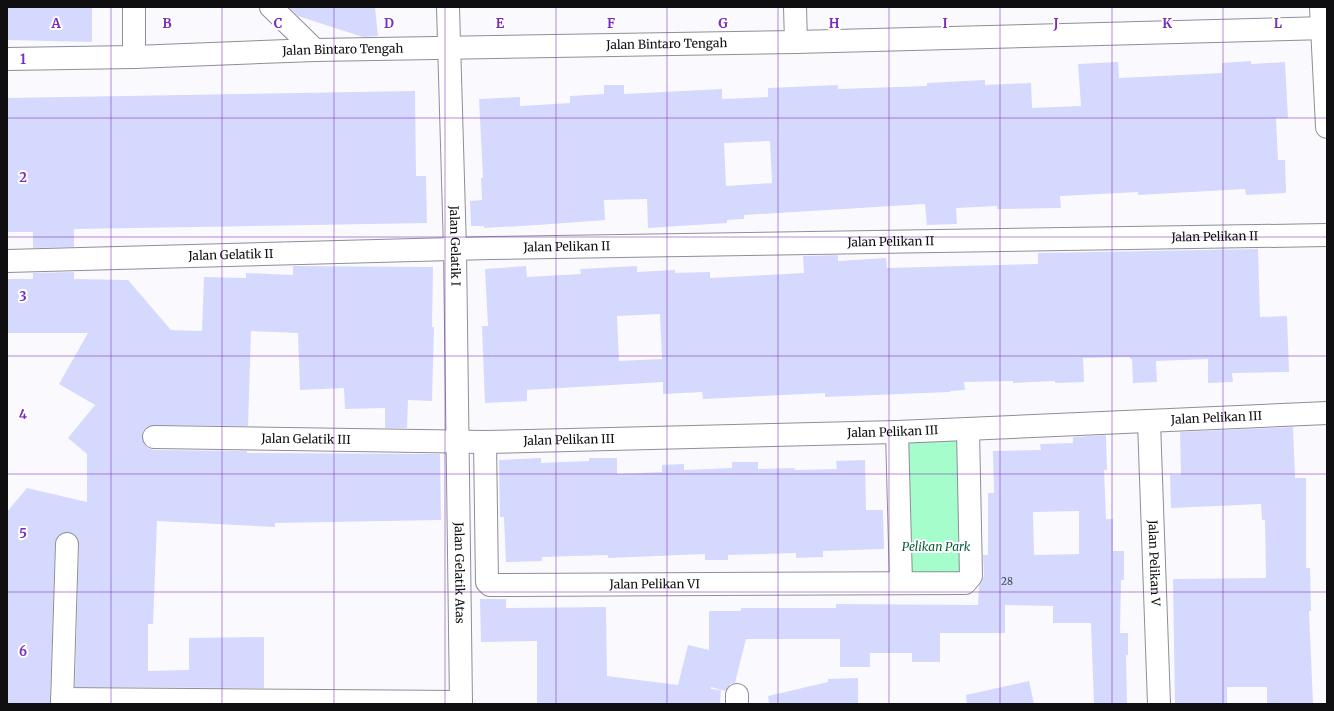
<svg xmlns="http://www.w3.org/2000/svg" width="1334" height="711" font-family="Merriweather,serif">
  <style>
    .park { fill: #a4fdca }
    .building { fill: #d5d9fd; fill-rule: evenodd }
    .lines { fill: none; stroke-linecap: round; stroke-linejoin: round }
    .minor-casing { stroke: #8d8e98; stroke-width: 24 }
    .minor { stroke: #fff; stroke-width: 22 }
    .grid { fill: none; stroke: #7b2cbf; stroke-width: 1; stroke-opacity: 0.55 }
    .labels { text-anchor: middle; stroke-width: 4; stroke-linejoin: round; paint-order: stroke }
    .number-label { font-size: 10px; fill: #40424d }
    .street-label { font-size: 12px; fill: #0f0f12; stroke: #fff }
    .park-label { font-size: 12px; font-style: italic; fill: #0c5d3a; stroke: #fff }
    .grid-label { font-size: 13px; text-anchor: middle; font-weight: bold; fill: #7b2cbf; stroke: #fff; stroke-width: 4; stroke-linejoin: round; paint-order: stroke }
  </style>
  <rect width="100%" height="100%" fill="#fafafe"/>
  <path class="park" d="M959,435L964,575L910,577L906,437Z"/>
  <path class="building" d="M7,7H92V42L7,40Z
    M289,7H375L378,36L363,37L298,16Z
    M1251,61V64L1285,62L1288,118H1276L1278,160H1285L1286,193L1246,195L1245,189L1138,195V192L1060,196L1061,208L997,209V206L956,208L957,224L927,225L925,204L744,215V219L727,220V223L648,228L647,199L604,200L605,220L538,225L484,228V226H471L470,201L482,200L481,178H483L479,99L520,97V106L570,103V96L604,94V85H624V94L722,89V99L768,97V88L838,85V89L927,86V83L985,80V85L1031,83L1032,108L1081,106L1078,64L1118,62L1119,78L1222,73V63ZM770,141L772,183L726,186L724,143Z
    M415,91L416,176H426L427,223L74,229V247L33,248V232H7V98Z
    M1258,249L1260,317L1287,316L1289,372L1232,373L1233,382L1208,383V359L1156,361L1157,382L1133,383L1132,359H1130V357L1083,358L1084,382L1055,383V381L1013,383V381L964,382L965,390L950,391V392L825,397V393L703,399L702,392L663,394V382L527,390V401L485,403L482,326H488L485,269L526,266L527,277L581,274L580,269L637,266V272L675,270V273L710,272V278L804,273L803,256L838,255V261L886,258L887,268L1038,264V253ZM660,314L662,359L619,361L617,316Z
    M293,266L433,267L432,327H434L432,401L408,400L407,428H385V408L345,409L344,388L300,390L298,333L251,331L248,426L154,425L148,426L143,431L142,437L143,443L148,448L154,450L247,451V453L440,454L441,520L275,523V527L157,521L153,624H148V671L189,670V638L264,637V688L75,687L79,544L78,538L74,534L68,532L61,533L57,537L55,544L50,704H7V512L27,488L87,502V454L68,438L95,405L59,384L88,333H7V279H33V273L74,272V279L128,280L171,330L202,331L204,277L246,278V273L293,275Z
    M1293,427L1295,478H1306V568H1310L1311,611H1309L1313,704H1267V687H1227V704H1175L1173,579L1266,578L1265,520H1262L1261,504L1171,508L1170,475H1181L1180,432Z
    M1106,435L1107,470H1104L1106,519H1113V551H1124V580H1121L1120,633H1128V655H1126L1127,704H1094L1091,623H1053V606L1005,605V633H940V662H912V653H870V667H840V639H746L735,683L730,684L726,691L711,687V689L721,690L720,704H537V641L481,642L480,599H506V608L606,607L607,676L678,685L688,645L709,650V611H741V608H836V604L978,605L979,586L984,576L983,555H988V493H994L993,451L1041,450L1040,444L1073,443V437ZM1079,511V554L1034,555L1033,512Z
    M541,458V463L589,461V458H617V474L662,472V465L684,464V470L732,468V462H758V469L794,468L795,470L837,469L836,461L865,460L866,510H883L884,549L823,551V557L796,558V553L728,555V560H705V554L608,558V555L542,557V561L506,562L504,517H500L499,460Z
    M858,678V704H769L768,696L828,682V679Z
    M1029,681L1034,704H967L966,695Z"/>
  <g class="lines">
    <g class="minor-casing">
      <g id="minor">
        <path d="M134,7V57"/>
        <path d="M271,7L315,50"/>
        <path id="s1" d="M448,7L455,249L461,704"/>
        <path d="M795,7L796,42"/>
        <path d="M1321,7L1327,127"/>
        <path id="s2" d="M7,59L134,57L315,50L796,42L1327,28"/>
        <path id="s3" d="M7,261L490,248L1327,235"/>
        <path id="s4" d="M1149,422L1159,704"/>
        <path d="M897,432L901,583"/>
        <path id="s5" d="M154,437L485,442L897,432L1327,413"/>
        <path id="s6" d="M485,442L487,582L490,585L965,583L971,576L968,430"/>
        <path d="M737,695V704"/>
        <path d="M62,699L461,702"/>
        <path d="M62,704L67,544"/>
      </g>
    </g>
    <use href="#minor" class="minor"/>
  </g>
  <path class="grid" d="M111,7V704M222,7V704M334,7V704M445,7V704M556,7V704M667,7V704M778,7V704M889,7V704M1000,7V704M1112,7V704M1223,7V704M7,118H1327M7,237H1327M7,356H1327M7,474H1327M7,592H1327"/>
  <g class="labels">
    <g class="number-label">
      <text x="1007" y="585">28</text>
    </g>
    <g class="street-label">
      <text dy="4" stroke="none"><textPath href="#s2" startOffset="660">Jalan Bintaro Tengah</textPath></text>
      <text dy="4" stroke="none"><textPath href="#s2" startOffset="336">Jalan Bintaro Tengah</textPath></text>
      <text dy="4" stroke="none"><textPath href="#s3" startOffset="1208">Jalan Pelikan II</textPath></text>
      <text dy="4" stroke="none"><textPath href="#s3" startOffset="884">Jalan Pelikan II</textPath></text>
      <text dy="4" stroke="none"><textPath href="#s1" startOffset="239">Jalan Gelatik I</textPath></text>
      <text dy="4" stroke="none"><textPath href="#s3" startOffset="560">Jalan Pelikan II</textPath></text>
      <text dy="4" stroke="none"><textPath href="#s3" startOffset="224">Jalan Gelatik II</textPath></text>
      <text dy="4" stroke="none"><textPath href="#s5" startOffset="1063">Jalan Pelikan III</textPath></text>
      <text dy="4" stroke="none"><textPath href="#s5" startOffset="739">Jalan Pelikan III</textPath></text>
      <text dy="4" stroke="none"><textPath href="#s5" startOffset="152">Jalan Gelatik III</textPath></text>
      <text dy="4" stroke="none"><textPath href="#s5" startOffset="415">Jalan Pelikan III</textPath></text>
      <text dy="4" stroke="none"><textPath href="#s4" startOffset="141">Jalan Pelikan V</textPath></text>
      <text dy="4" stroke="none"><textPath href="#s1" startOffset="566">Jalan Gelatik Atas</textPath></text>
      <text dy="4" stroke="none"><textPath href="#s6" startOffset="309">Jalan Pelikan VI</textPath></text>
    </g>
    <g class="park-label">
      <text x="936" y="551">Pelikan Park</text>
    </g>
  </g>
  <g class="grid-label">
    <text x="56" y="28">A</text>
    <text x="167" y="28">B</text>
    <text x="278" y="28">C</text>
    <text x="389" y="28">D</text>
    <text x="500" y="28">E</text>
    <text x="611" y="28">F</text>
    <text x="723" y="28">G</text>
    <text x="834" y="28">H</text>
    <text x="945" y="28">I</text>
    <text x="1056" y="28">J</text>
    <text x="1167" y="28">K</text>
    <text x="1278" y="28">L</text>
    <text x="23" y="64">1</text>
    <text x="23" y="182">2</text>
    <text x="23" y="301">3</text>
    <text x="23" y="419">4</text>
    <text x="23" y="538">5</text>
    <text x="23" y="656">6</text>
  </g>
  <rect width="1334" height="711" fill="none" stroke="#0f0f12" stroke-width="16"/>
</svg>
